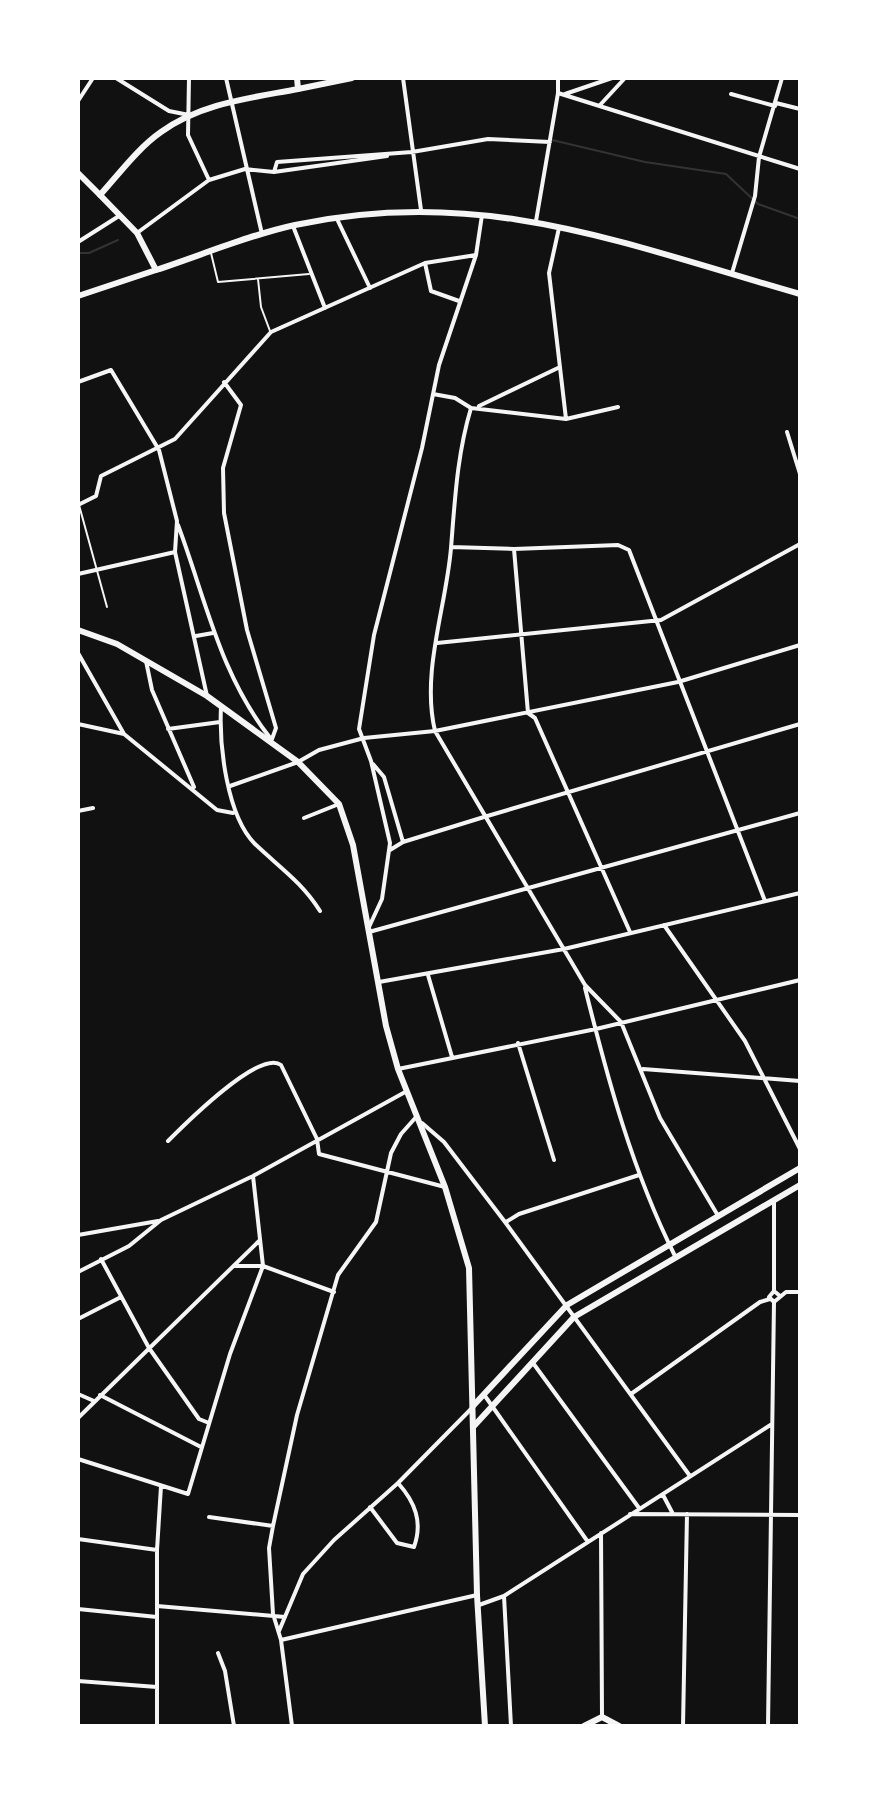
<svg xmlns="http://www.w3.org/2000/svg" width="878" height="1804" font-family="Overpass,sans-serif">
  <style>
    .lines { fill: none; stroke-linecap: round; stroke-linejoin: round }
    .stream { stroke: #333; stroke-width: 2 }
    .service { stroke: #f5f5f5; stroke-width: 2 }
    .minor { stroke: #f5f5f5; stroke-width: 4 }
    .tertiary { stroke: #f5f5f5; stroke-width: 6 }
    .secondary { stroke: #f5f5f5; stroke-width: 6 }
  </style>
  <rect width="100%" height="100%" fill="#111"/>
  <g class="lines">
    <path class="stream" d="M552,140L645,162L726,174L758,204L800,219
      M78,253H89L118,240"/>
    <path class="service" d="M211,253L218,282L309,274
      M258,279L261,307L270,331
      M79,505L107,607"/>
    <path class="minor" d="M116,78L169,111L189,115
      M189,78L188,135L209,180
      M226,78L262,234
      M403,78L421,210
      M558,93L800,169
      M565,94L612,78
      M731,94L775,106
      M78,101L93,78
      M776,103L800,109
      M600,105L625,78
      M274,172L277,162L412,152L488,139L550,142
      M337,219L370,288
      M536,221L558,93V78
      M293,226L325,308
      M559,228L549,273L566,419
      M137,233L209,180L245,169L274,172L387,156
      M78,242L119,216
      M425,263L431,291L459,301
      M732,273L755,196L759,157L782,78
      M78,382L111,370L159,450L177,521L175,552L207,696
      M224,382L241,405L223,468L224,513L247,630L276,728L272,739
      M433,394L455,398L471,408
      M479,406L560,367
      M471,408C457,455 455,499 451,548C446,608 421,672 435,731L585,985L621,1022L660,1118L717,1214
      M471,408L566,419L618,407
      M787,432L800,474
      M78,505L96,496L101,476L175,439L271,332L425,263L476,255
      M178,525C206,600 220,675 271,739
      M451,547L514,549L618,545L629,550L765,901
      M514,549L528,713L535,718L630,932
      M78,574L175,552
      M196,636L213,633
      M437,643L661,620L800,544
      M78,653L124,734
      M146,661L152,690L194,787
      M221,707C219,746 227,816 255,844C279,867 302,882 320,911
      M78,724L124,734L217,810L233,813
      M168,729L220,722
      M373,764L384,777L403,842
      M230,786L298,762L319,750L364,738L435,731L678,682L800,645
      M78,811L93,808
      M304,818L339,804
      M390,850L403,842L484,817L800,724
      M664,925L745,1041L800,1149
      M369,927L382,899L390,843L371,761L359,729L374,635L422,448L439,365L476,255L482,215
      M369,932L800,813
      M428,975L452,1057
      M379,982L564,949L800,893
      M585,988C608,1080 632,1170 675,1256
      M518,1043L554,1160
      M398,1069L596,1029L800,980
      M643,1069L800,1081
      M422,1123L444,1142L505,1222L690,1476
      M168,1141C185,1124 260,1049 281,1065L317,1139L319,1154L445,1187
      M774,1201V1291
      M506,1222L519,1214L639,1175
      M78,1235L158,1221
      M101,1259L149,1348L199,1419L209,1423
      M234,1266H263L334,1292
      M78,1272L129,1246L161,1220L253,1176L407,1091
      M780,1296L774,1291L769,1297L774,1302L786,1292H800
      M78,1319L121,1297
      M533,1363L639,1508
      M78,1394L94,1401
      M631,1394L760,1302L770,1299
      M100,1395L201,1447
      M485,1396L588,1542
      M78,1418L259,1241
      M78,1459L188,1494L230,1354L263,1266L253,1176
      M663,1495L673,1514
      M370,1507L397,1543L414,1547C423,1522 415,1502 398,1483
      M630,1514L800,1515
      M209,1517L273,1526
      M601,1533L602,1717
      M78,1539L157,1550
      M504,1596L511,1726
      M479,1605L504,1596L772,1424
      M157,1606L285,1617
      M78,1609L157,1617
      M279,1631L303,1574L334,1540L398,1483L472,1408
      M281,1640L477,1595
      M218,1653L225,1671L234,1726
      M78,1681L157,1687
      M157,1726V1550L161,1486
      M292,1726L281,1640L273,1614L269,1548L273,1526L297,1415L338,1275L376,1222L391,1153L401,1134L417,1116
      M683,1726L687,1514
      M768,1726L774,1302"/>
    <path class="tertiary" d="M298,89L352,78
      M78,173L100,195
      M156,270C202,255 249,235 295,225C482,185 624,244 800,294
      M473,1406L567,1305L800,1168
      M474,1426L574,1317L800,1185
      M584,1726L602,1717L619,1726"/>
    <path class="secondary" d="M78,296L156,270L137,233L100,195C119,174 138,148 161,132C201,103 251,98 298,89L297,78
      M78,630L117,644L207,696L298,762L339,804L353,845L386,1026L398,1069L445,1187L469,1268L477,1595L485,1726"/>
  </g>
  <rect width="878" height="1804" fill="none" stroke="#ffffff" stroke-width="160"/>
</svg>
